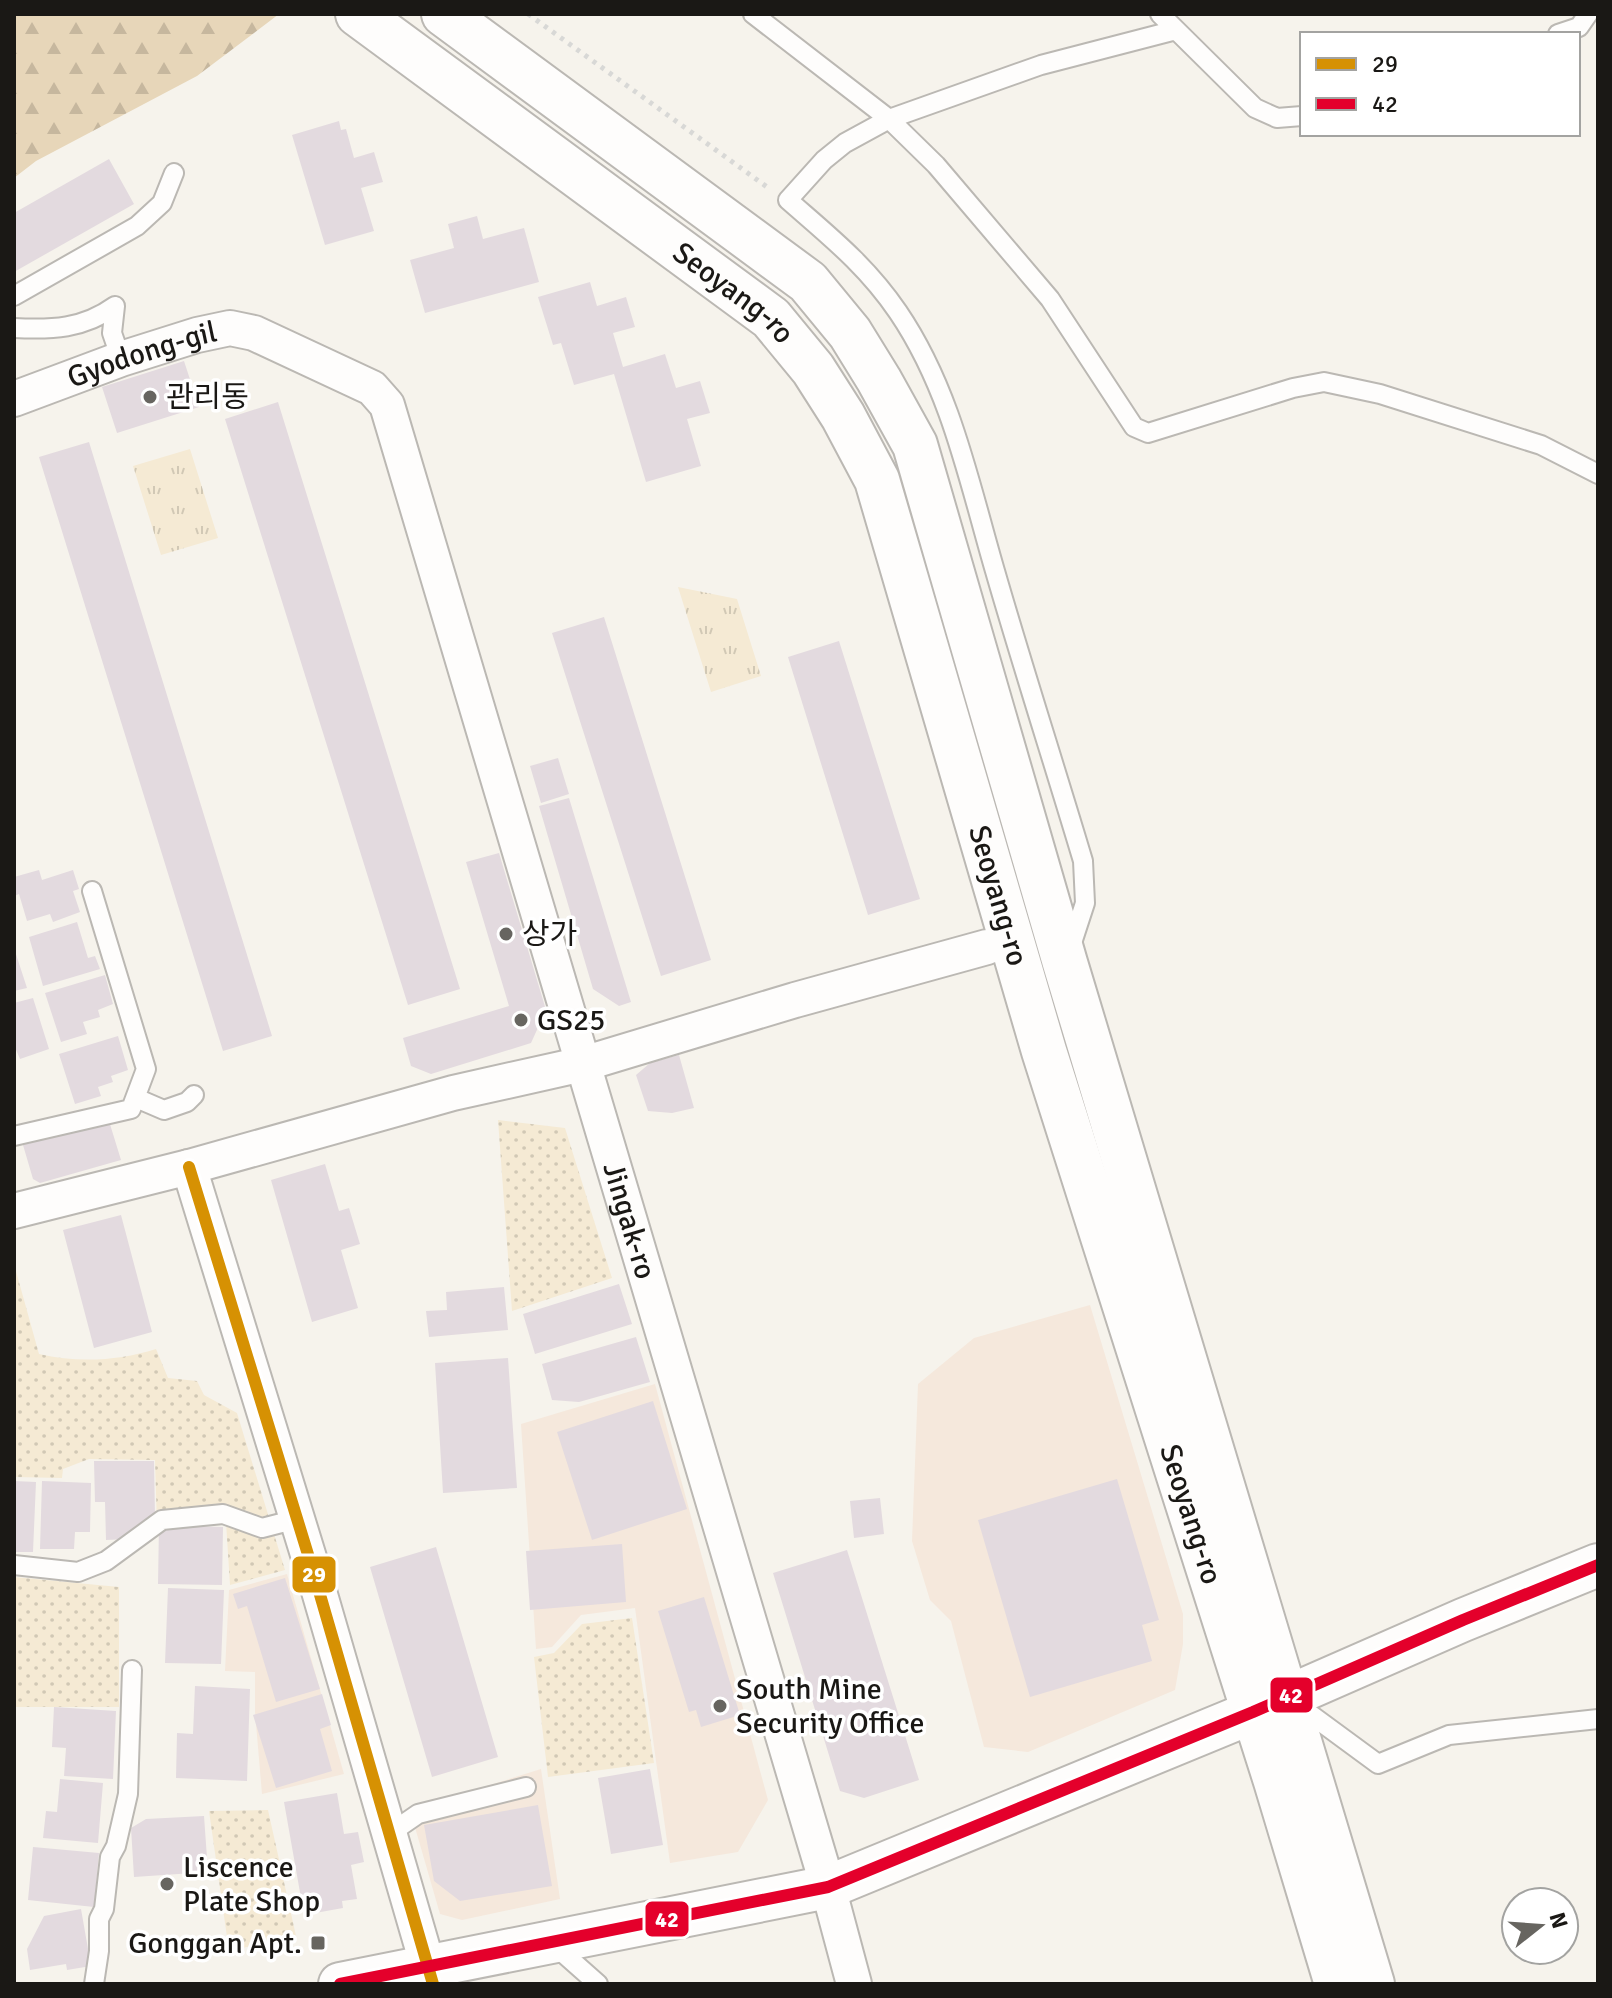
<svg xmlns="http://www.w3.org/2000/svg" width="1612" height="1998" font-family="Signika,'Noto Sans KR',sans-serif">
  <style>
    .commercial { fill: #f5e8dc }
    .grass { fill: url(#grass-dots) }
    .forest { fill: url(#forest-firs) }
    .park { fill: url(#park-tufts) }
    .building { fill: #e3dadf }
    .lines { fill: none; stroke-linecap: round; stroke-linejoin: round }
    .service-casing { stroke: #bbb8b3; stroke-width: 22 }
    .minor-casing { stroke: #bbb8b3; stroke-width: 38 }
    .tertiary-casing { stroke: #bbb8b3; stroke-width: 46 }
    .secondary-casing { stroke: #bbb8b3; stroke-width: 48 }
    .path { stroke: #d8d8d6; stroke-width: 5; stroke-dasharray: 4 6; stroke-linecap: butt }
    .service { stroke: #fefdfc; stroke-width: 18 }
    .minor { stroke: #fefdfc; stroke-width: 34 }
    .tertiary { stroke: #fefdfc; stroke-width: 42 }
    .secondary { stroke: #fefdfc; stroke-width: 44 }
    .bus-1-casing { stroke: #fff; stroke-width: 18 }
    .bus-2-casing { stroke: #fff; stroke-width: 18 }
    .bus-1 { stroke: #d69103; stroke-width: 12 }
    .bus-2 { stroke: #e4002b; stroke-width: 12 }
    .poi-dot { fill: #676560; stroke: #fff; stroke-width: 3 }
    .labels { text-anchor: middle; stroke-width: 7; stroke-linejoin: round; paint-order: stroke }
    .street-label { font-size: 30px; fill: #1a1815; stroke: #fff }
    .poi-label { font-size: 30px; fill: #1a1815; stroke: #fff; text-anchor: start }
    .line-badge { stroke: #fff; stroke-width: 3 }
    .badge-label { font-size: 22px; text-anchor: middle; font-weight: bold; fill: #fff }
  </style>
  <defs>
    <pattern id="grass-dots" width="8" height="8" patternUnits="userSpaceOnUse" patternTransform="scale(2)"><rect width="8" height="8" fill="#f5ead4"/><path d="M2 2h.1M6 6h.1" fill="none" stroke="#d1c8b5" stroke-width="1.8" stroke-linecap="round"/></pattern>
    <pattern id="forest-firs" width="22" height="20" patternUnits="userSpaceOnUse" patternTransform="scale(2)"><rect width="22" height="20" fill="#e7d6b9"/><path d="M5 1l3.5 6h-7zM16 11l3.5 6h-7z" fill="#c6b79e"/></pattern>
    <pattern id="park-tufts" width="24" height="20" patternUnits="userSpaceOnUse" patternTransform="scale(2)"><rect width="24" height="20" fill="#f5ead4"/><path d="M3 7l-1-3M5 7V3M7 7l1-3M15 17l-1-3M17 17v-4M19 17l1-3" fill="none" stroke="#d1c8b5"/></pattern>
  </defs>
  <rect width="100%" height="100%" fill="#f6f3ec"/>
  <path class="commercial" d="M1090,1305L1183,1614V1644L1175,1690L1028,1752L984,1747L951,1621L930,1600L912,1541L918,1384L974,1338Z
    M655,1384L768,1800L738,1852L670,1863L635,1608L581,1615L552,1647L536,1649L521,1424Z
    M287,1574L344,1774L262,1794L255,1712V1672L225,1671L229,1590Z
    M541,1769L560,1899L462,1920L440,1914L410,1810Z"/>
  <path class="grass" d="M498,1120L565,1128L612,1278L512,1311Z
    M14,1264L39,1354C78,1363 118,1361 156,1349L168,1378L197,1381L204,1395L237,1413L285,1570L230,1585L226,1522L157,1526L155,1460L89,1459L63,1469L62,1478L14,1477Z
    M14,1577L119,1587V1707H14Z
    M632,1618L654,1763L548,1777L534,1657L554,1653L582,1624Z
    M268,1810L296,1936L229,1951L209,1811Z"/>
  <path class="forest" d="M14,14H279L197,76L36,161L14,178Z"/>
  <path class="park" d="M190,449L218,538L161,555L133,466Z
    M678,587L737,599L761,676L711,692Z"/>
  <path class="building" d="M339,121L341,130L346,129L354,158L374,152L383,182L361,188L374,231L325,245L292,135Z
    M109,159L134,204L14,272V213Z
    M477,216L483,239L524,228L539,282L425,313L410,260L454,248L448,224Z
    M590,282L597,306L626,297L635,327L613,333L623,367L665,354L676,388L700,381L710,413L687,419L701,466L646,482L614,374L574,385L561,343L553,345L538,297Z
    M184,361L199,407L117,433L102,387Z
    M278,402L460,989L408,1005L225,419Z
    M89,442L272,1036L223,1051L39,457Z
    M604,617L711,960L661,976L552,633Z
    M839,641L920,899L868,915L788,657Z
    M558,758L569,794L541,803L530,766Z
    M569,798L631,1002L619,1006L593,989L539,806Z
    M499,853L546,1010L531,1043L431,1074L411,1066L403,1038L509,1006L466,862Z
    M39,870L42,880L73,870L79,889L73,891L80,912L53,922L50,914L27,921L19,894L14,896V877Z
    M77,922L88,958L95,956L100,969L43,986L29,937Z
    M14,948L27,988L14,991Z
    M105,975L113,1004L98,1010L100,1017L83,1022L87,1034L61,1042L45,993Z
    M33,998L49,1049L20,1059L14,1045V1003Z
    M118,1036L128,1070L111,1076L113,1082L98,1087L101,1096L75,1104L59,1054Z
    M679,1055L694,1108L672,1113L648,1111L636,1075L650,1063Z
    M109,1121L121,1160L40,1183L33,1179L23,1145Z
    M325,1164L339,1211L349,1208L360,1244L341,1250L358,1308L312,1322L271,1180Z
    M121,1215L152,1332L94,1348L63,1230Z
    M619,1284L632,1324L535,1354L523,1314Z
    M504,1287L508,1330L429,1337L426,1311L447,1310L446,1292Z
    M636,1337L650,1382L579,1402L552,1400L542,1364Z
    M508,1358L517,1488L443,1493L435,1363Z
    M653,1401L687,1509L592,1540L557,1432Z
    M94,1461H154L155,1517L127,1539L106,1540L105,1502H95Z
    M1117,1479L1159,1620L1142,1625L1152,1661L1030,1697L978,1520Z
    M14,1481L36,1482L33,1552H14Z
    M42,1481L91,1483L90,1532H75L74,1549H40Z
    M880,1498L884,1534L854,1538L850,1501Z
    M159,1525L223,1527L222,1585L158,1584Z
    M622,1544L626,1602L530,1610L526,1551Z
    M436,1547L498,1757L432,1777L370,1567Z
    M847,1550L919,1780L864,1798L840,1791L773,1573Z
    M285,1578L320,1689L276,1702L247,1606L238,1609L233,1594Z
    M168,1588L224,1590L221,1664L165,1663Z
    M704,1597L740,1715L701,1727L696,1710L689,1712L658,1611Z
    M195,1686L250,1689L247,1781L176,1778L177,1733L193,1734Z
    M322,1694L331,1725L320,1729L332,1771L276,1788L253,1715Z
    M54,1707L116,1711L113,1779L64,1776L66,1748L52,1747Z
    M650,1769L663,1845L611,1854L598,1778Z
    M60,1779L103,1783L98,1843L43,1838L46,1811L57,1812Z
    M337,1793L344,1834L358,1832L364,1862L351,1865L357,1899L342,1901L343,1908L304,1915L284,1802Z
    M538,1805L552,1886L460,1901L434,1881L424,1825Z
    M204,1816L208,1872L134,1877L131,1828L146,1819Z
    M33,1847L99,1853L94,1907L28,1900Z
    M81,1909L91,1966L67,1970L66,1964L30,1970L27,1949L44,1916Z"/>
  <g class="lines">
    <g class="service-casing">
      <path id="service" d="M753,14L889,119L936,165L1050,299L1134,427L1148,433L1293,388L1324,382L1380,394L1541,445L1598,474
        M1160,14L1255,108L1277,118L1302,116
        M1558,34L1579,27L1588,14
        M14,296L137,226L162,203L174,173
        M14,328C52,330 83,329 115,306L112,333L121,359
        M1070,949L1085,903L1083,861C1054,764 1023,668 995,571C969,482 951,390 898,312C866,265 829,236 788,200L824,160L845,143L889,119L1041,65L1176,30
        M136,1098L164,1110L187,1102L194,1095
        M14,1136L131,1109L146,1069L92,891
        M14,1565L78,1572L106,1561L162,1520L223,1514L262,1528L297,1519
        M1295,1703L1378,1764L1449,1735L1598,1719
        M389,1834L418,1814L526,1787
        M554,1945L598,1984
        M94,1984L99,1951V1919L104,1909L110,1857L116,1846L128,1794L132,1670"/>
    </g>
    <g class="minor-casing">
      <g id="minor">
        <path id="s1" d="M14,399L121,359L197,335L230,328L254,333L372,388L387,405L828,1887L854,1984"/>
        <path d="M189,1167L314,1574L433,1984"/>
        <path d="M14,1211L189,1167L453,1093L583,1064L795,1000L987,947"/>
      </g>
    </g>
    <g class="tertiary-casing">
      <path id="tertiary" d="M340,1984L828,1887L1253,1712L1463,1620L1598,1565"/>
    </g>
    <g class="secondary-casing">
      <g id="secondary">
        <path id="s2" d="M358,14L771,318L813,369L843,416L877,480L1044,1051L1276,1781L1337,1984"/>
        <path d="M444,14L808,282L850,333L879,380L915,445L1065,963L1372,1984"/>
      </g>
    </g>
    <path class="path" d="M528,14L767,187"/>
    <use href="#service" class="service"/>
    <use href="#minor" class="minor"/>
    <use href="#tertiary" class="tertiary"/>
    <use href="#secondary" class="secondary"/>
    <g class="bus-1-casing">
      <path id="bus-1" d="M189,1167L314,1574L433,1984"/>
    </g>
    <g class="bus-2-casing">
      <path id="bus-2" d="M340,1984L828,1887L1253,1712L1463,1620L1598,1565"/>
    </g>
    <use href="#bus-1" class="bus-1"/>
    <use href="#bus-2" class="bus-2"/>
  </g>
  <g class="poi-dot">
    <circle cx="150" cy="397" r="8"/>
    <circle cx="506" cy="934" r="8"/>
    <circle cx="521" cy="1020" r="8"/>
    <circle cx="720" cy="1706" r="8"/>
    <circle cx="167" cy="1884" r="8"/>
    <rect x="310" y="1935" width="16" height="16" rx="4"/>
  </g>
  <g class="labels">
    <g class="street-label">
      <text dy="10" stroke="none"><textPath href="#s2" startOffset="468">Seoyang-ro</textPath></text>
      <text dy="10" stroke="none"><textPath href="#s1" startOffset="136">Gyodong-gil</textPath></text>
      <text dy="10" stroke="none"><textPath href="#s2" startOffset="1140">Seoyang-ro</textPath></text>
      <text dy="10" stroke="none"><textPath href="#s1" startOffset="1256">Jingak-ro</textPath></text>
      <text dy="10" stroke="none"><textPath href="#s2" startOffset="1788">Seoyang-ro</textPath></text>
    </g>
    <g class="poi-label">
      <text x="166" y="407">관리동</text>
      <text x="522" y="944">상가</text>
      <text x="537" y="1030">GS25</text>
      <text x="736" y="1699">South Mine<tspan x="736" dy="34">Security Office</tspan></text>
      <text x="183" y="1877">Liscence<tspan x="183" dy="34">Plate Shop</tspan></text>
      <text x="302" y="1953" text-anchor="end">Gonggan Apt.</text>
    </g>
  </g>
  <g class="line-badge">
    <rect x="291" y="1555" width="46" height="39" rx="8" fill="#d69103"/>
    <rect x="1269" y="1676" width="45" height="38" rx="8" fill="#e4002b"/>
    <rect x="644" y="1900" width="46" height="38" rx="8" fill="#e4002b"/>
  </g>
  <g class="badge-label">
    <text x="314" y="1582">29</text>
    <text x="1291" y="1703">42</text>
    <text x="667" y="1927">42</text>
  </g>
  <rect width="1612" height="1998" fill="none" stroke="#1a1815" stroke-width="32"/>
  <rect x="1300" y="32" width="280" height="104" fill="#ffffff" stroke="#a3a3a1" stroke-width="2"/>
  <rect x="1316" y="58" width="40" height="12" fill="#d69103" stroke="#a3a3a1" stroke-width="2"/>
  <text x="1372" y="72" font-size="24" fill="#1a1815">29</text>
  <rect x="1316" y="98" width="40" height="12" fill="#e4002b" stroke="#a3a3a1" stroke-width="2"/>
  <text x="1372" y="112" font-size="24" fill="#1a1815">42</text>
  <g transform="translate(1540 1926) rotate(73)"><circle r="38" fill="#ffffff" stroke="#a3a3a1" stroke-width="2"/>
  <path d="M0-6L14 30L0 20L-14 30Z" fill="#676560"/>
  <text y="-12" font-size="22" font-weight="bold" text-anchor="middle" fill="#1a1815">N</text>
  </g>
</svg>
